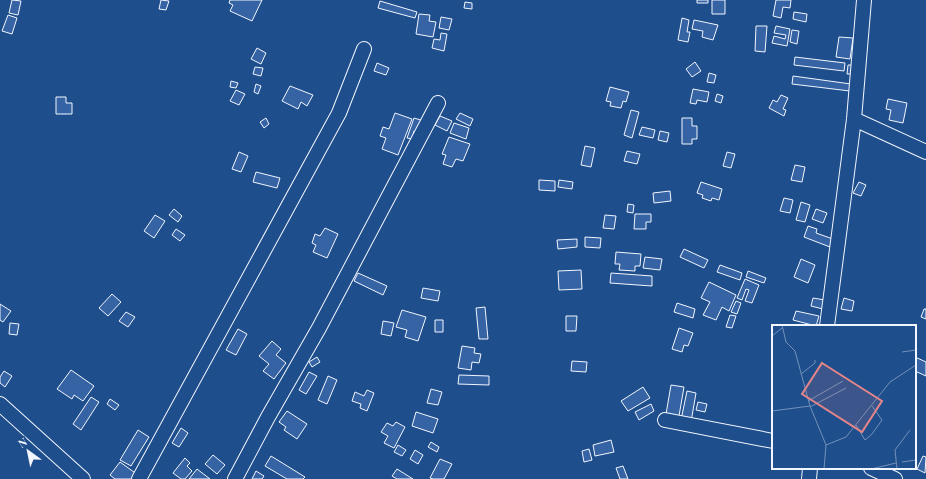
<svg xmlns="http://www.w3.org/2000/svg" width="926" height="479" font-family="'Playfair Display',serif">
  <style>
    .building { fill: #3563a3; stroke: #f2f6ff }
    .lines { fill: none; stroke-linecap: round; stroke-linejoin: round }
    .minor-casing { stroke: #f2f6ff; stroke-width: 16 }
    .minor { stroke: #1f4e8c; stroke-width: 14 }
    .inset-road { fill: none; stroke: #7391ba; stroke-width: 1 }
    .view { fill: #e38589; fill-opacity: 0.15; stroke: #e38589; stroke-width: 2 }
    .inset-edge { fill: none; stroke: #f2f6ff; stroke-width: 2 }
  </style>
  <rect width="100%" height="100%" fill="#1f4e8c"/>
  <path class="building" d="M12,0L21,1L18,15L9,13Z
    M161,0L169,1L166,10L159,9Z
    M230,0H262L252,21L230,11L233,5L229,3Z
    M697,0H708V3H697Z
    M712,0H725V14H712Z
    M776,0H791L790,8L783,7L781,18L773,16Z
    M380,1L417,12L415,18L378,8Z
    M465,2L472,3V9L464,8Z
    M794,12L807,14L806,22L793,19Z
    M419,14L430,15L429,21L436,22L433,37L416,34Z
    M8,15L17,18L12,34L2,31Z
    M441,17L452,19L449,30L439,28Z
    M682,18L689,20L687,32H690L688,42L678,40Z
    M694,20L718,25L713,40L702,37L703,31L692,29Z
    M756,26H767L765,52L755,51Z
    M776,26L790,29L787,46L772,43L774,36L785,39L786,35L774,33Z
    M792,30L799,31L797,44L790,42Z
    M441,33L447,34L444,51L432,48L434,39L440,40Z
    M839,37L853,38L850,59L836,57Z
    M257,48L266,53L261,64L251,59Z
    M795,57L845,63L844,71L794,65Z
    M695,62L701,71L692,77L686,69Z
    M377,63L389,68L386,75L374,71Z
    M848,65H855V74H847Z
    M255,67L263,68L261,76L253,74Z
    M709,73L716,75L714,83L707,82Z
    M793,76L851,84L850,91L792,84Z
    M231,81L238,83L236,88L230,87Z
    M256,84L261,86L258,94L254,92Z
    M290,86L313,95L307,106L301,102L298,109L282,101Z
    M610,87L629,92L626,102L623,101L621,108L610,106L611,102L606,101Z
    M693,89L709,92L707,102L697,100L696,104L690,103Z
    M236,90L245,94L239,105L230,101Z
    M717,94L723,96L721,103L715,101Z
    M781,95L788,98L783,109L786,110L784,116L769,108L773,100L777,102Z
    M56,97H66V103H72V114H56Z
    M888,99L907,103L903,123L889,120L891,110L886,109Z
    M631,110L639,112L632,138L624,135Z
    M395,113L412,119L398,155L382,149L386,138L380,136L383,127L389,129Z
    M460,113L473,119L470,126L456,119Z
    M440,116L452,121L447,131L435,125Z
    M266,118L269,124L264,128L260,122Z
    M414,118L424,121L420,133L414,131L412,139L407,138Z
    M682,118H692V126H697V139H692V144H682Z
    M454,123L469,128L466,139L450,133Z
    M642,127L655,130L653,138L639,135Z
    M660,131L669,133L667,142L658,140Z
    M449,137L470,144L463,161L456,159L452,167L443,164L446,155L442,154Z
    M585,146L595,148L591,167L581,165Z
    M627,151L640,154L637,164L624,161Z
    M239,152L248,156L241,172L232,169Z
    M727,152L735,154L731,168L723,166Z
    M795,165L805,167L802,182L791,180Z
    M256,172L280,178L277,188L253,182Z
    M539,180L555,181V191L539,190Z
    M559,180L573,182L572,189L558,187Z
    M701,182L722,189L719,200L712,198L711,201L702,198L703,195L697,193Z
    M859,182L866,185L861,196L853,193Z
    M670,191L671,201L654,203L653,193Z
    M784,198L793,200L790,213L780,211Z
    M801,202L810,205L805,222L796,220Z
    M628,204L634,205L633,213L627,212Z
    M174,209L182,216L178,222L169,215Z
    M816,209L827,213L823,223L812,219Z
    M635,214H651V222H646V229H634Z
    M155,215L165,221L154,238L144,231Z
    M605,215L616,216L614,229L603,228Z
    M808,226L817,229L816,233L833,239L830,247L804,237Z
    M325,228L338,234L327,258L313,252L316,245L312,243L315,234L320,236Z
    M176,229L185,235L180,241L172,235Z
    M585,237L601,238L600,248L585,247Z
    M577,239V247L558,249L557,240Z
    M684,249L708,260L704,268L680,257Z
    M616,252L641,254L640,266H635V271L619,270L620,264H615Z
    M645,257L662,259L660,270L643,268Z
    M801,259L815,265L808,283L794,277Z
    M720,265L742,273L740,280L717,272Z
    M581,270L582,289L559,290L558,271Z
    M748,271L766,278L764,283L746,277Z
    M358,273L387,286L383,295L354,281Z
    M611,273L652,276V286L610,283Z
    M745,279L759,285L752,303L745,301L749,290L746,289L742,300L737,298Z
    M709,282L736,295L729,311L722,307L716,320L703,315L710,302L701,298Z
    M423,288L440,291L438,301L421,298Z
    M112,294L121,302L108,316L99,308Z
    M813,298L825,300L823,309L811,306Z
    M844,298L854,301L852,311L841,309Z
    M736,301L741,303L737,314L731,312Z
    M677,303L695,309L693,318L674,312Z
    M0,304L11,311L3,322L0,320Z
    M485,307L488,339H479L476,308Z
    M924,309H926V319L921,317Z
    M402,310L426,317L418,341L405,337L407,330L396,327Z
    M796,311L819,316L816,326L793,320Z
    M126,312L135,317L128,327L119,321Z
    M730,315L736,316L732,328L726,327Z
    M566,316H577L576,331H566Z
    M435,320H443V332H435Z
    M383,321L394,323L391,336L381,334Z
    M10,323L19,324L17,335L9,334Z
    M679,328L693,333L688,346L684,345L682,352L672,349Z
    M238,329L247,334L236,355L226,350Z
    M272,341L281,349L276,355L286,363L274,379L263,371L269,364L259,356Z
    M462,346L475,348L474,353L481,354L479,363L472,362L471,370L458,368Z
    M317,357L320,362L312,367L309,362Z
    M915,357L926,362V376L915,371Z
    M572,361L587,362L586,372L571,371Z
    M71,370L94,386L83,401L74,395L72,399L57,389Z
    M4,371L12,376L5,387L0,383V377Z
    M309,372L317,376L306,394L299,390Z
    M459,375L489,376V385L458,384Z
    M328,376L337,380L327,404L318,400Z
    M671,385L684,387L679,416L666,414Z
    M643,387L650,398L628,411L621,401Z
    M431,389L442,392L438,405L427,403Z
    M367,390L374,393L367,411L360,408L361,404L352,401L355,392L364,396Z
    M687,391L696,393L691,422L681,420Z
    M91,397L99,402L81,430L73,424Z
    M110,399L119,405L115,410L107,404Z
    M698,402L707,404L705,412L696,410Z
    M651,404L654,411L639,420L635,412Z
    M287,411L307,424L297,439L284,430L286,427L279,422Z
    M416,412L438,419L433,433L412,426Z
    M396,422L405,427L394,448L384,443L388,436L381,432L387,423L393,426Z
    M181,428L188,433L179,447L172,443Z
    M138,430L149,437L131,466L120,460Z
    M611,440L614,452L595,456L593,445Z
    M431,442L439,447L437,452L428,447Z
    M398,445L406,450L402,456L394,452Z
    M589,449L592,460L584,462L582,451Z
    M415,450L423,455L418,464L410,459Z
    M213,455L225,465L217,474L205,464Z
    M271,456L305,477L303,479H287L265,466Z
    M923,456L926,457L925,473L917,469Z
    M185,458L190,463L187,466L192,471L185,479H181L173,473Z
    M440,459L452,464L444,479H433L430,478Z
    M120,462L138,475L135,479H115L110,475Z
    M623,466L628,479H620L616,468Z
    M197,469L210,479H189Z
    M397,469L413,479H397L392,476Z
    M256,471L264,476L262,479H252Z"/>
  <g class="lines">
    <g class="minor-casing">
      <path id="minor" d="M854,119L926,152
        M827,326L854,119L864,0
        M0,404L83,479
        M665,420L773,441
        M871,468L895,479
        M139,479L339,113L364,49
        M235,479L268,417L319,328L438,103
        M809,479L810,468"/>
    </g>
    <use href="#minor" class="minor"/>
  </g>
  <g transform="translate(772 325)">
    <rect width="144" height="144" fill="#1f4e8c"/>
    <path class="inset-road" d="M10,0L14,17L23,26L38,81L54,120L52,144M0,11L10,3M130,27L144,25M29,49L43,38V35M36,76L71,56M38,82L74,63M0,86L38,81M84,100L93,115L100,109L110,95L100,81M54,120L74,112L118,57L144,40M130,137L144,135M99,144L124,138M125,144L123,125L138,105"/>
    <path class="view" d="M50,38L110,76L90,107L30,69Z"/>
    <rect width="144" height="144" class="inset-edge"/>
  </g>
  <g transform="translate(28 451) rotate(327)" stroke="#1f4e8c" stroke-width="3" paint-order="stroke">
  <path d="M0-3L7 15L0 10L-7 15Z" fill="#f2f6ff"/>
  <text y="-6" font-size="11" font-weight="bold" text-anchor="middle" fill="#f2f6ff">N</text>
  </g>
</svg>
